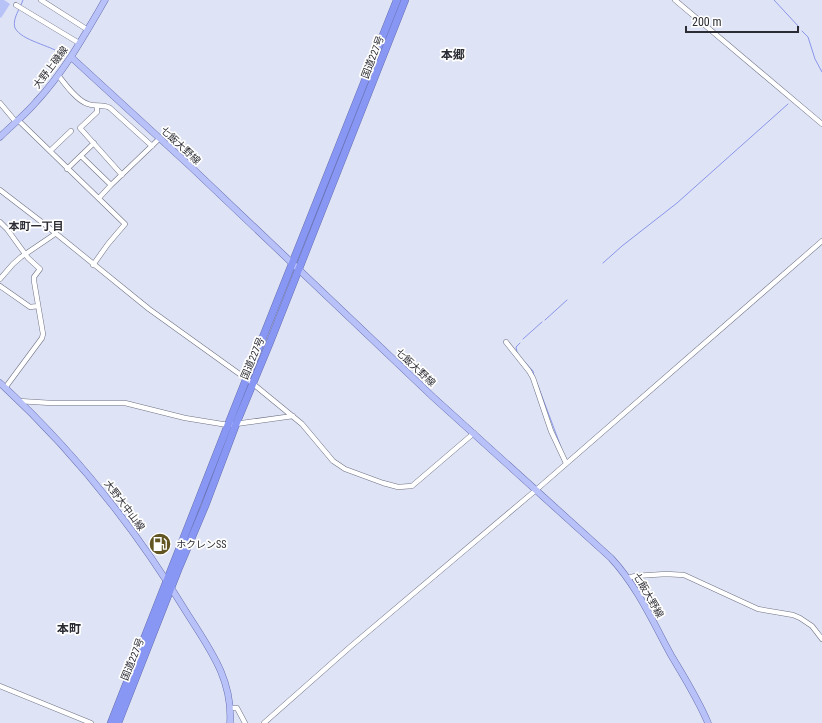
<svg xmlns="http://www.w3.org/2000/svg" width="822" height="723" font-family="'Roboto Condensed','Noto Sans JP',sans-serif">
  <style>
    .green { fill: #b7c2f7 }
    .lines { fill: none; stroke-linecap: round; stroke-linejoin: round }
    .stream { stroke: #8996e9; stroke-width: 1 }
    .minor-casing { stroke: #6e7282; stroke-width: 5.5 }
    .major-casing { stroke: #6872b1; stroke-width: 7 }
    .highway-casing { stroke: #6872b1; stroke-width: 8 }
    .minor { stroke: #fff; stroke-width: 4.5 }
    .major { stroke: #b8c1f8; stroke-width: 6 }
    .highway { stroke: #8997f4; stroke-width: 7 }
    .labels { text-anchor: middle; stroke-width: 3.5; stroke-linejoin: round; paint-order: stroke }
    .street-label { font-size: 10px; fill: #2c2d34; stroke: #fff }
    .poi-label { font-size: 10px; fill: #2c2d34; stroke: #fff; text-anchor: start }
    .neighbourhood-label { font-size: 11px; font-weight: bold; fill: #2c2d34; stroke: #fff }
    .quarter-label { font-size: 12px; font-weight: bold; fill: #2c2d34; stroke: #fff }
  </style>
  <rect width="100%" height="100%" fill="#dfe3f6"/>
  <path class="green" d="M0,0H4L10,4L1,18L0,17Z"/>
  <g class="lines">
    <path class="stream" d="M774,0L799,27
      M21,5L23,0
      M19,9C16,15 13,22 15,28C22,41 50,45 62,54
      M802,31L808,37L815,59L822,72
      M603,263L622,246L677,203L788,104
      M545,320L567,300
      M523,339L542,322
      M517,352L516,347L520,343
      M521,358L533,371L534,376
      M537,383L561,447"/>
    <g class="minor-casing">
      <path id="minor" d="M41,0L88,30
        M675,0L822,124
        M16,5L79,43
        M58,75C65,84 77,101 88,104C96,107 103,104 110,108L152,146
        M0,103L16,122
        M97,106V112L80,128L122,175
        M18,120L125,224L108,244L93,265
        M50,151L71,131
        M81,156L111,185
        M67,169L94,143
        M0,190L43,223L149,309L252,383L302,424L333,461L345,469L383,483L398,487L412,486L474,433
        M99,198L111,185L160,138
        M0,222L7,229L28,258L40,269L34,277V281L43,334L42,338L5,388
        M0,279L13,264L21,257L55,234
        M0,286L30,307L38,306
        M506,342L529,371L533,378L551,431L566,463
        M19,401L51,403H125L185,418L228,425L293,416
        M628,578L635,576L666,574L684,575L758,609L793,615L800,618L812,626L822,639
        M0,686L91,723
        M230,708H237L245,723
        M264,723L350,647L536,490L822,241"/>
    </g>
    <g class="major-casing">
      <path id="major" d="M71,57L191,167L433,397L611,558C637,586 653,622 671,655C684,677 698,699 708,723
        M0,137C12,125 25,115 36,102C64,72 84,36 105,0
        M0,383C74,451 133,525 185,610C208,647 233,678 230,723"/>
    </g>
    <g class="highway-casing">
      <path id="highway" d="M111,723L228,425L397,0
        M118,723L178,570L205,506L236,424L270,342L405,0"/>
    </g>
    <use href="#minor" class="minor"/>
    <use href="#major" class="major"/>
    <use href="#highway" class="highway"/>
  </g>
  <defs>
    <g id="fuel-disc" transform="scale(1.15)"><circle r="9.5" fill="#625522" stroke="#fff"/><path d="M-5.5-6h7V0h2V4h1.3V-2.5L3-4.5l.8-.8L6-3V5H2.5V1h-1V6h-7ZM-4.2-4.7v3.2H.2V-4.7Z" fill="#fff"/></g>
  </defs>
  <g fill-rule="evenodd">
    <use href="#fuel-disc" x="160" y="544"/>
  </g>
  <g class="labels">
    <g class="street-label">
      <text transform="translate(372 57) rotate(-69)" y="4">国道227号</text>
      <text transform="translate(50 67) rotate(-53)" y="4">大野上磯線</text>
      <text transform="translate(181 145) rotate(43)" y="4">七飯大野線</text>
      <text transform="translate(252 358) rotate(-67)" y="4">国道227号</text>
      <text transform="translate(416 367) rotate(43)" y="4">七飯大野線</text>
      <text transform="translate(125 505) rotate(53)" y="4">大野大中山線</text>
      <text transform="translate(649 595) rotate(60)" y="4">七飯大野線</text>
      <text transform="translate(132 659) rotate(-68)" y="4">国道227号</text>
    </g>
    <g class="poi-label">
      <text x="176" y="548">ホクレンSS</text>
    </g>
    <g class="neighbourhood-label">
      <text x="36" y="230">本町一丁目</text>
    </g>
    <g class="quarter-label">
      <text x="453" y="59">本郷</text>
      <text x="69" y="633">本町</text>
    </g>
  </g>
  <path d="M686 26v6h112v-6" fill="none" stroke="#2c2d34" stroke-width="2"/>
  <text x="692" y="26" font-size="12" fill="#2c2d34" stroke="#ffffff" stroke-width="3" paint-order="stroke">200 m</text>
</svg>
